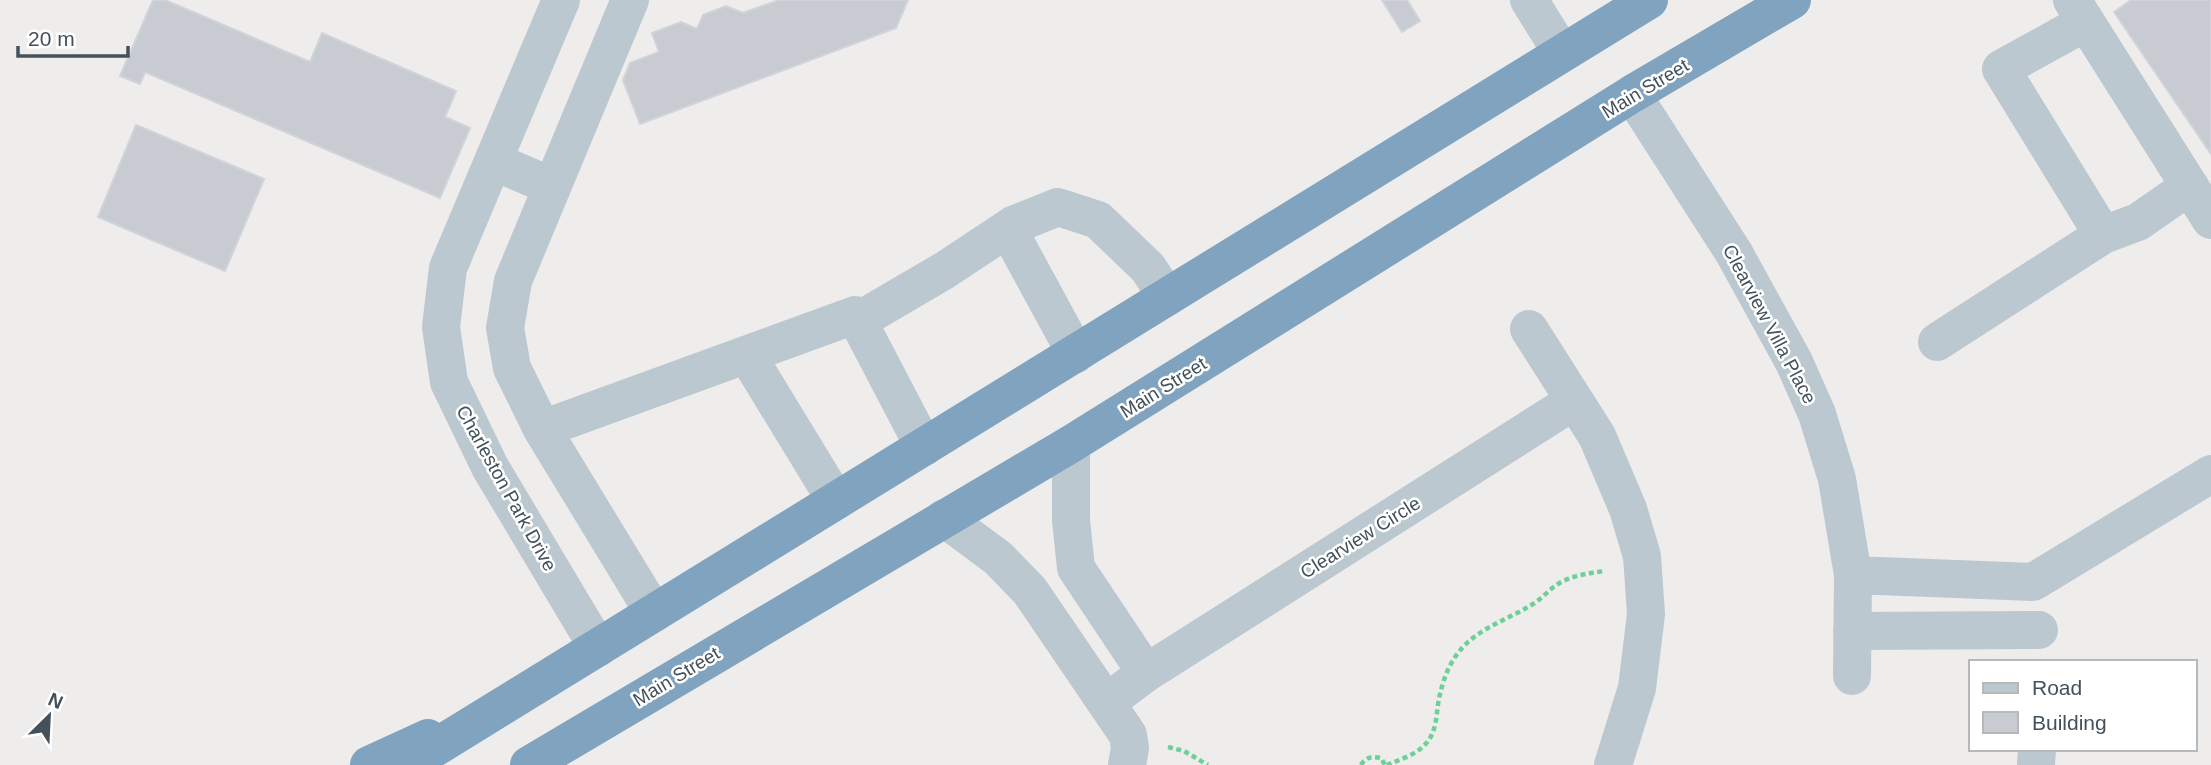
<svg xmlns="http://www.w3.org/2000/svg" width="2211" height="765" font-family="Helvetica,sans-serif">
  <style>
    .building { fill: #c8ccd2; stroke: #d0d3d9; stroke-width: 2 }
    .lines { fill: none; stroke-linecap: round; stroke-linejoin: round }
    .path { stroke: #6cd198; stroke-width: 4.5; stroke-dasharray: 5 3.5; stroke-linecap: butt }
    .minor { stroke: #bbc8d0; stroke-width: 38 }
    .highway { stroke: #80a3bf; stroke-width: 38 }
    .labels { text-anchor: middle; stroke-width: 5; stroke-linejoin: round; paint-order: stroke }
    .street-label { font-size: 19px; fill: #43515b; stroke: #fff }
  </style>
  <rect width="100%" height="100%" fill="#efecec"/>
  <path class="building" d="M153,0H165L310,62L322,33L456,91L445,117L470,128L440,198L145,72L140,84L120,76Z
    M779,0H908L896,28L640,124L623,80L630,63L659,52L652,33L681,22L697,29L703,15L726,6L743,13Z
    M1382,0H1407L1420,21L1402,32Z
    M2131,0H2211V154L2114,12Z
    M136,125L264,179L225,271L98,217Z"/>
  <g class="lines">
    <path class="path" d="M1168,747L1184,751L1208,765
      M1361,765C1366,757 1372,756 1381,758L1385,765
      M1387,765C1401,759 1419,754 1428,741C1438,728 1436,709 1440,694C1443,682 1447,669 1454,659C1471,630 1506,621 1533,604C1544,597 1551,587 1563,581C1576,575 1590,573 1605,571"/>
    <path class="minor" d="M561,0L448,268L441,327L449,382L490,467L598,648
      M630,0L513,281L505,328L512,368L542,429L654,613
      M1529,0L1562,53
      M2072,0L2211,220
      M2086,22L2001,69L2103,235L2138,222L2190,186
      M1632,94L1734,253L1794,362L1817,414L1837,479L1853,575L1852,676
      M493,161L551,186
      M1008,229L1076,354
      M858,321L945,270L1013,225L1058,207L1098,220L1148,268L1167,297
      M1529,329L1597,436L1628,509L1642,556L1646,614L1637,688L1613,765
      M1937,342L2103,235
      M747,355L836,501
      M542,429L855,315L924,447
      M1071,444V520L1076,568L1146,673
      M944,518L998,558L1030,591L1128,735L1130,748L1127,765
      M1853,575L2033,582L2211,474
      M1852,631L2039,630
      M1107,702L1146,673L1574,401
      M2036,765L2037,749"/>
    <path class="highway" d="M369,765L428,738
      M407,765L1649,0
      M529,765L1071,444L1632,94L1792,0"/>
  </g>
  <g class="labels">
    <g class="street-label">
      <text transform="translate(1645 88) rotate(-31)" y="7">Main Street</text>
      <text transform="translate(1770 324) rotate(62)" y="7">Clearview Villa Place</text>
      <text transform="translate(1163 387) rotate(-32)" y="7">Main Street</text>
      <text transform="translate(507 488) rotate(61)" y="7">Charleston Park Drive</text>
      <text transform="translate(1360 537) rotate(-32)" y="7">Clearview Circle</text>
      <text transform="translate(676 676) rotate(-31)" y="7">Main Street</text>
    </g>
  </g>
  <rect x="1969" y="660" width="228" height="91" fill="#ffffff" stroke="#b4b9bd" stroke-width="2"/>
  <rect x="1983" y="683" width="35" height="10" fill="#bbc8d0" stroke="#b4b9bd" stroke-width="2"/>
  <text x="2032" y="695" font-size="21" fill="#43515b">Road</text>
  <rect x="1983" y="712" width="35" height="21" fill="#c8ccd2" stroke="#b4b9bd" stroke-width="2"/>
  <text x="2032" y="730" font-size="21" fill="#43515b">Building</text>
  <g transform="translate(49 716) rotate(24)" stroke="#ffffff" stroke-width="5" paint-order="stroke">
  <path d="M0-5L12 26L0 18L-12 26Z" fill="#43515b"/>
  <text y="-10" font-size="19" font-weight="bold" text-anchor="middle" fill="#43515b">N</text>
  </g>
  <path d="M18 46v10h110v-10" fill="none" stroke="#43515b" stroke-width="3.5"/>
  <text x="28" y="46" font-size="21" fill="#43515b" stroke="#ffffff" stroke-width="5" paint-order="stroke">20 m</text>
</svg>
